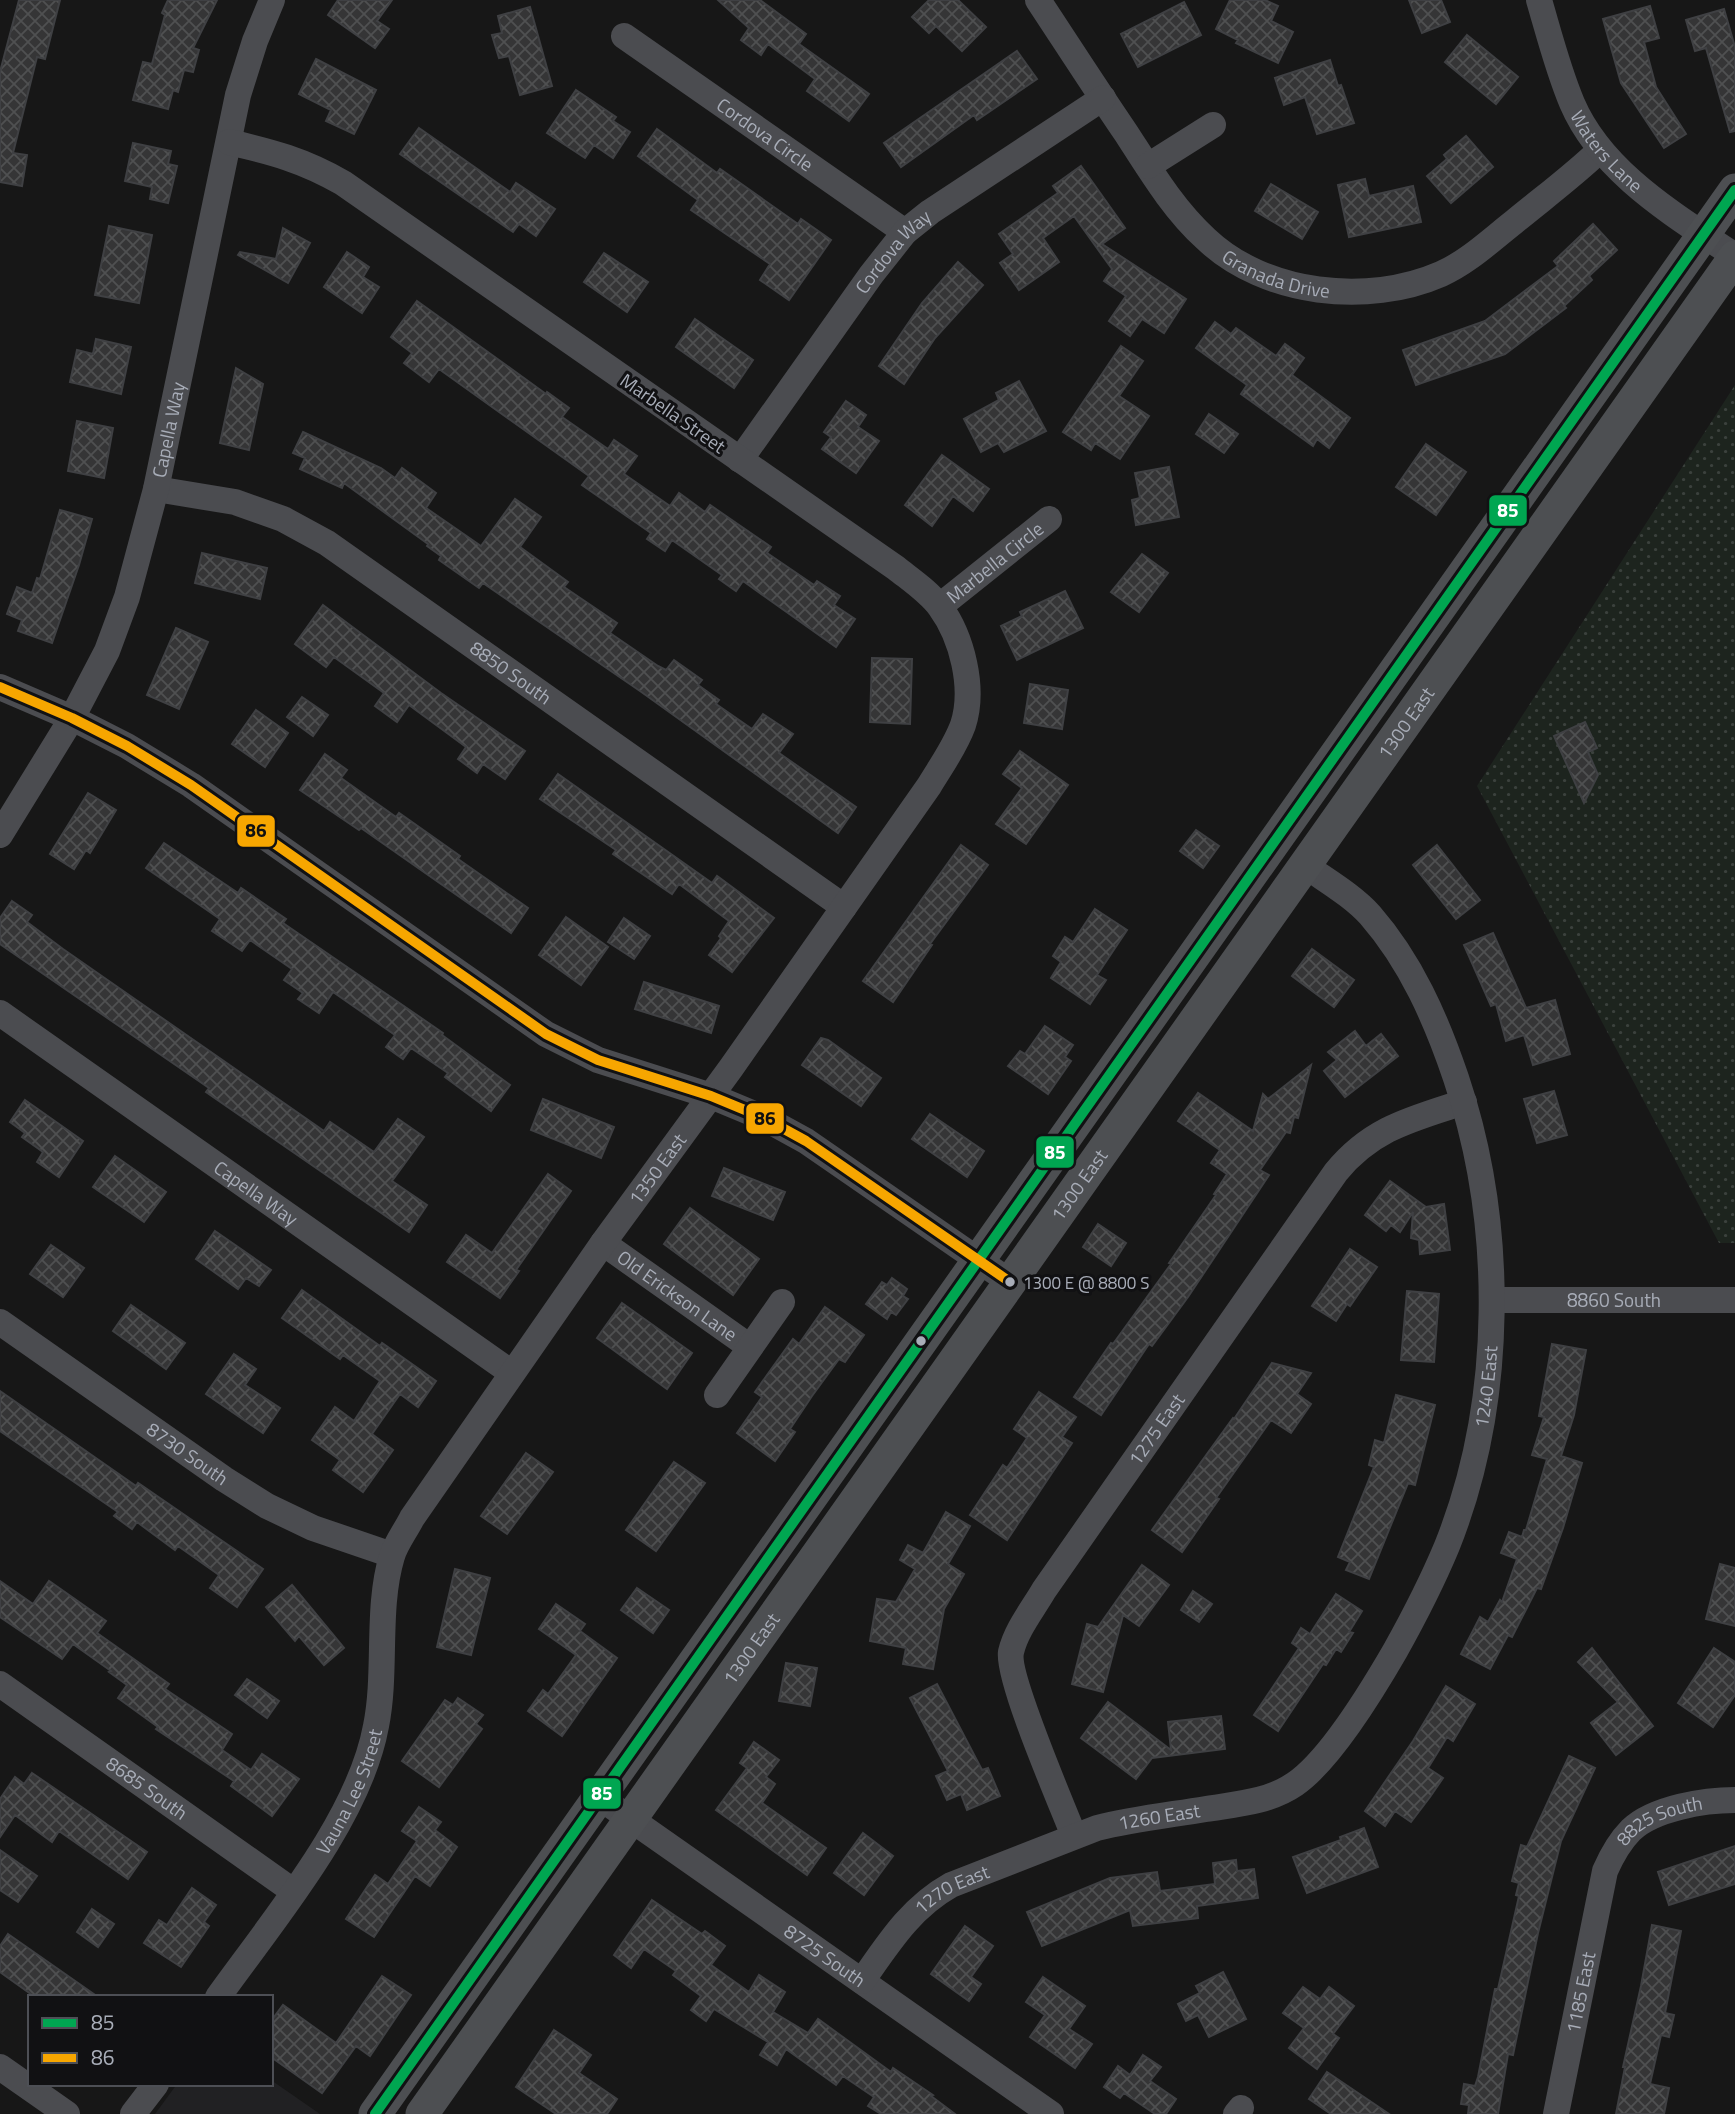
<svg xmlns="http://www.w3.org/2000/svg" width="1735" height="2114" font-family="'Titillium Web',sans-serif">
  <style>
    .built { fill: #212123 }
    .grass { fill: url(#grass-dots) }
    .building { fill: url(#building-cross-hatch); stroke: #3f4043; stroke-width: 2 }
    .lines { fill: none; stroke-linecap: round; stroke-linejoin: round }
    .minor { stroke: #4b4c50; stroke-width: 26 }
    .major { stroke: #4d4f52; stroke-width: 33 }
    .bus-1-casing { stroke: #111113; stroke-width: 16 }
    .bus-2-casing { stroke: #111113; stroke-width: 16 }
    .bus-1 { stroke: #00a651; stroke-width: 10 }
    .bus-2 { stroke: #f7a600; stroke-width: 10 }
    .bus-dot { fill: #a8adb8; stroke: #111113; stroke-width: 2.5 }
    .labels { text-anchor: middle; stroke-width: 6; stroke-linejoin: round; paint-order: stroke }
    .bus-label { font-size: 17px; fill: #a8adb8; stroke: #111113; text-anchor: start }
    .street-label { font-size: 19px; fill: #a8adb8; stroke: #111113 }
    .line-badge { stroke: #111113; stroke-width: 2.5 }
    .badge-label { font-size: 19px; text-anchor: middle; font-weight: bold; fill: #fff }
    .pale-badge-label { font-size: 19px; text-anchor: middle; font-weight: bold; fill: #111 }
  </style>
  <defs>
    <pattern id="grass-dots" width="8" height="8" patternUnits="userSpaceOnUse" patternTransform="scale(1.75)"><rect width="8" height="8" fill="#1d241e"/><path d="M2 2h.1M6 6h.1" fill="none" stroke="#3b413d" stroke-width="1.8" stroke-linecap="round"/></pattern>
    <pattern id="building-cross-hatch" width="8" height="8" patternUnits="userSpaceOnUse" patternTransform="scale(1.75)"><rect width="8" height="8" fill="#353536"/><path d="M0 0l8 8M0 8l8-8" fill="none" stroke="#4f5051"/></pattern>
  </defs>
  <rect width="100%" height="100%" fill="#171717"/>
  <path class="built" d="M271,2080L320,2114H155L177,2084H271Z"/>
  <path class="grass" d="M1735,385V1243H1719L1477,786Z"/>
  <path class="building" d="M19,0H60L45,59L37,57L13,153L27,155L22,186L0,182V72Z
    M168,0H217L193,48L199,50L193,72L184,70L178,92L173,90L168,109L133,100L143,62L152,64L165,15L162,13Z
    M338,0H392L377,21L389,29L375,48L328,15Z
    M718,0H760L806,34L799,44L869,94L849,121L807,91L815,79L768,44L761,55L741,40L749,28Z
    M929,0H958L986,27L962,51L936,26L929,33L912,17Z
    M1230,0H1265L1278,6L1271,21L1293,32L1278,63L1236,43L1238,40L1216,29Z
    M1409,0H1441L1450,22L1422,33Z
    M1184,2L1201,35L1138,67L1121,34Z
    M1650,6L1659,38L1644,42L1656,87L1686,134L1664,148L1621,83L1603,19Z
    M530,7L552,86L520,95L509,56L499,58L492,35L502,33L498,16Z
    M1724,9L1735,47V131L1730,132L1706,48L1695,51L1686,20Z
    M1467,35L1518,77L1496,104L1445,62Z
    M1017,51L1037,79L977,120L974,115L901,167L884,143Z
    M316,59L376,90L354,134L326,121L331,110L299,94Z
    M1330,60L1338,86L1341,85L1354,123L1317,134L1305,97L1284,105L1275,78Z
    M576,90L616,117L613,121L630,132L613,158L594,145L585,158L547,133Z
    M419,128L510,192L516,183L555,209L536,236L519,224L513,232L400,154Z
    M657,129L717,173L720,169L798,224L801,219L831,240L789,300L760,280L770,264L691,210L698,200L638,156Z
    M1466,136L1493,167L1451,203L1427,176L1447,159L1444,155Z
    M133,143L171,151L168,164L177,166L168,203L150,199L152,187L125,181Z
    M1081,166L1125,228L1102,244L1186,299L1164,333L1142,319L1130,336L1109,321L1126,296L1104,281L1112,269L1074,216L1043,238L1059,262L1019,290L1000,263L1013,254L999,234L1058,193L1053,186Z
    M1365,179L1369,196L1413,186L1421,222L1349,237L1338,185Z
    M1271,184L1318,212L1302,239L1255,211Z
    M1593,224L1617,250L1589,276L1592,280L1564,306L1566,308L1505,354L1416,385L1403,350L1485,321L1558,266L1554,261Z
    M109,226L152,235L139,303L95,295Z
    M283,228L310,243L288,283L238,255L240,252L276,259Z
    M347,252L369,267L363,277L379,287L362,313L324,287Z
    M604,253L648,282L627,312L584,282Z
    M958,262L983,285L935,338L904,384L879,366L922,303Z
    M417,301L546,394L547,392L569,408L562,417L608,449L614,440L637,456L624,474L670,506L679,493L705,512L710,505L771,547L767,553L814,585L817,581L840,596L834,605L855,619L836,647L743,581L736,591L719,579L722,575L672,540L665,551L647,539L651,533L582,485L589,476L439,369L429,382L404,363L412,353L391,337Z
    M695,319L753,360L734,388L676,347Z
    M1215,322L1231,334L1236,328L1276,356L1285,344L1304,358L1292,375L1350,418L1329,448L1317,439L1313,446L1241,394L1247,385L1196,348Z
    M96,339L131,347L121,394L70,382L77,350L93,354Z
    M1121,346L1143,361L1119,396L1149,416L1120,459L1095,443L1091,450L1063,432Z
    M236,368L263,384L249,450L220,443Z
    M1019,381L1046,431L1004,452L998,443L981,452L964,419L999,400L996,393Z
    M846,401L866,415L858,427L879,441L856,473L822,449L831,437L824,432Z
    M1209,414L1238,434L1224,453L1196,434Z
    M77,421L113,428L104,478L68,471Z
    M303,432L381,468L395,478L402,468L436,493L426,508L481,546L515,499L541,517L520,547L568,582L564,587L617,623L610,633L658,666L666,670L674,660L702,680L698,685L719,700L716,704L752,729L763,714L793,734L779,753L856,807L838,833L640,691L483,583L479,588L439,560L441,556L427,546L428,544L344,483L342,488L300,469L305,458L293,453Z
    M1426,444L1466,472L1436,515L1396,487Z
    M942,455L989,489L973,511L953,496L932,526L905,505Z
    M1169,467L1179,517L1136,525L1132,500L1140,498L1135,473Z
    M60,510L92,519L79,565L52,643L18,631L22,620L7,614L17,587L32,593L37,578L40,579Z
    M202,553L267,568L260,599L195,583Z
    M1142,554L1168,573L1139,612L1111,592Z
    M1065,591L1083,628L1017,660L1001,626L1022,616L1020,612Z
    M323,605L441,693L525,751L505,779L483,764L477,773L458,759L466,747L409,705L397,722L375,706L384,693L334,657L326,667L295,644Z
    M176,628L208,642L179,709L147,695Z
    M872,658L912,659L910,724L870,722Z
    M1030,684L1068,690L1062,729L1024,723Z
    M302,697L328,715L313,736L287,717Z
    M256,710L288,733L265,767L232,744Z
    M1585,722L1597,748L1588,752L1598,775L1584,803L1554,736Z
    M1020,751L1068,785L1026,844L996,824L1022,788L1003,774Z
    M325,754L347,770L341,778L396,817L399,813L460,856L458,859L528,908L511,933L361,828L359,830L300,790Z
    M558,774L712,883L717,876L774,918L732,972L709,955L721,938L719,936L729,921L679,884L672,894L613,854L616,850L540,799Z
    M88,793L116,810L90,853L86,850L74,869L50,854Z
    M1196,830L1219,846L1203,868L1180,851Z
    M164,843L238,893L241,888L286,919L283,923L443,1033L442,1035L510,1085L491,1111L445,1077L448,1073L411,1048L403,1059L386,1047L395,1035L333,992L319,1013L298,999L303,993L284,980L292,969L250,940L242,951L212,931L220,919L146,868Z
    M961,845L988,865L930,944L932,945L893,1002L863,981Z
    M1437,845L1480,900L1456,919L1413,865Z
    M12,901L32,915L27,922L63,949L324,1131L330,1122L374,1152L398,1119L424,1137L392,1181L427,1205L409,1232L206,1092L209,1088L0,944V918Z
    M1095,909L1127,930L1097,975L1106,980L1090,1004L1051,978L1061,962L1053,956L1065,937L1073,942Z
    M566,917L608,947L581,985L539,955Z
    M624,918L650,936L634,959L608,942Z
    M1493,933L1526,1008L1555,1000L1570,1054L1533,1065L1524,1035L1506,1041L1496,1004L1491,1006L1464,945Z
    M1312,949L1354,980L1334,1007L1292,976Z
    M644,982L719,1006L711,1033L635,1009Z
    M1045,1026L1073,1045L1065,1057L1071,1061L1048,1094L1008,1066L1020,1051L1025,1054Z
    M1355,1031L1366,1046L1381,1034L1398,1056L1345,1097L1324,1071L1337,1060L1328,1052Z
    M821,1038L828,1040L881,1078L861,1106L802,1065Z
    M1311,1065L1298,1118L1294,1117L1290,1133L1286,1132L1260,1170L1269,1175L1188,1297L1152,1346L1149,1344L1101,1415L1074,1397L1111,1343L1113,1344L1171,1264L1169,1263L1216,1195L1214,1194L1227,1174L1211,1163L1220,1150L1178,1121L1198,1093L1253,1131L1263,1094L1268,1099Z
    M1554,1091L1567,1135L1537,1143L1524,1099Z
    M543,1099L614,1127L601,1158L531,1130Z
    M25,1100L83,1141L59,1177L37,1162L43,1152L22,1137L25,1133L10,1122Z
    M930,1114L984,1151L967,1177L912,1139Z
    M115,1156L166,1192L144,1222L93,1187Z
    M724,1168L785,1192L773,1220L712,1196Z
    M548,1174L571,1191L516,1270L519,1271L500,1298L447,1262L466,1235L492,1253Z
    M1390,1181L1426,1207L1444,1204L1450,1250L1420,1254L1419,1240L1411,1238L1413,1212L1400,1232L1391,1225L1386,1231L1365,1215Z
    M690,1208L759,1259L733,1295L664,1244Z
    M1098,1224L1126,1243L1111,1266L1083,1247Z
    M215,1231L271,1270L259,1286L246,1278L238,1289L196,1259Z
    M51,1245L84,1268L63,1297L30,1274Z
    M1350,1249L1377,1267L1350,1306L1347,1304L1336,1321L1312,1306Z
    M892,1278L907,1289L903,1296L908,1299L896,1315L891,1312L887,1319L866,1304L882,1282L887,1285Z
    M302,1290L380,1346L382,1343L436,1381L418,1407L400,1394L372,1434L393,1450L363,1492L333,1470L340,1460L312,1440L335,1407L354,1421L380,1381L343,1355L340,1359L282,1318Z
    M1407,1291L1439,1294L1434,1362L1401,1360Z
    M622,1303L692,1353L667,1389L597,1338Z
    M131,1305L185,1343L166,1369L113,1331Z
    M825,1307L864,1335L845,1362L839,1359L812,1396L790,1429L795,1432L775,1461L737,1433L762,1397L755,1392L772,1368L793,1339L799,1344Z
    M1552,1344L1586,1350L1574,1415L1561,1456L1582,1463L1563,1528L1541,1589L1537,1588L1512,1637L1508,1635L1490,1669L1461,1654L1480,1617L1488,1622L1500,1600L1502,1602L1517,1559L1501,1553L1509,1532L1522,1537L1524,1530H1526L1547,1459L1532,1455L1544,1417L1539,1416Z
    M234,1354L256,1369L245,1385L280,1408L263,1433L206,1394Z
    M1272,1363L1311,1373L1297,1394L1311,1404L1291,1433L1271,1420L1216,1498L1219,1499L1182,1552L1152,1530L1233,1418L1234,1419Z
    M0,1391L136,1486L138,1483L263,1569L237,1607L210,1588L219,1575L178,1546L175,1550L137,1522L132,1529L114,1516L118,1512L0,1431Z
    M1039,1392L1076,1417L1062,1437L1072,1443L1007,1540L970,1515L1003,1465L1007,1468L1027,1438L1014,1429Z
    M1396,1395L1435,1405L1415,1485L1408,1483L1369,1579L1346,1570L1350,1562L1338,1557L1374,1467L1369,1465L1375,1440L1384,1443Z
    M526,1453L553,1472L507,1534L481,1516Z
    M674,1462L705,1483L656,1551L626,1530Z
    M946,1512L970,1526L948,1564L964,1574L944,1609L933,1669L903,1664L906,1648L870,1641L877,1599L896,1602L915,1569L900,1560L908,1545L923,1553Z
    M1720,1564L1735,1568V1626L1706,1619Z
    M1142,1565L1169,1585L1139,1626L1123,1615L1103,1692L1072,1684L1087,1624L1098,1627Z
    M455,1569L490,1578L471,1655L437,1647Z
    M0,1581L33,1604L49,1581L106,1621L97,1633L169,1684L165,1689L232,1734L222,1750L251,1770L262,1754L299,1779L272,1816L231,1786L234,1781L156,1729L158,1727L118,1698L127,1685L109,1672L111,1671L73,1644L62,1659L0,1617Z
    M292,1585L344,1648L324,1665L299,1636L295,1641L266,1607Z
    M637,1588L669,1610L653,1633L621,1610Z
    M1193,1591L1212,1604L1199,1622L1181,1610Z
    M1336,1594L1362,1611L1349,1632L1353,1633L1341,1652L1336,1649L1326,1665L1323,1664L1278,1731L1254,1715L1299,1648L1292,1643L1301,1628L1310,1634Z
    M556,1604L585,1624L580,1631L617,1658L562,1736L528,1711L543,1690L548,1694L576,1655L539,1629Z
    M1592,1648L1653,1726L1616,1755L1591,1723L1618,1702L1578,1662Z
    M1714,1648L1735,1662V1695L1713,1727L1678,1703Z
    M786,1663L817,1668L810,1706L779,1701Z
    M247,1679L279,1701L267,1718L235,1695Z
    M937,1684L982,1770L988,1768L1000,1796L967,1810L961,1794L947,1800L936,1776L948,1771L910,1698Z
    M1446,1686L1475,1704L1453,1741L1447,1737L1428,1768L1443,1778L1430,1797L1411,1822L1395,1811L1385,1826L1365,1811L1413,1741Z
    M458,1698L483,1715L476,1724L482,1729L439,1787L402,1761L445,1700L453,1705Z
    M1108,1702L1171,1750L1168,1722L1221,1716L1225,1749L1152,1758L1136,1779L1081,1738Z
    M754,1742L779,1760L766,1777L775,1784L762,1803L826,1848L807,1875L716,1810L747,1768L740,1763Z
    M1569,1756L1595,1768L1561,1841L1538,1933L1513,2055L1508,2054L1498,2114H1468L1469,2105L1461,2104L1464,2084L1475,2086L1478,2077L1495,1989H1498L1519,1896L1516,1895L1519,1883L1512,1881L1521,1845L1527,1847Z
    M32,1773L147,1852L128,1879L59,1831L52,1842L15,1815L0,1837V1799L15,1777L24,1784Z
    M419,1807L441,1822L435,1830L457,1847L430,1886L415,1876L374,1937L346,1919L375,1875L388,1884L417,1841L402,1831Z
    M1364,1828L1378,1867L1307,1893L1293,1857L1341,1840L1340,1837Z
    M863,1833L893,1856L864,1895L834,1873Z
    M1735,1846V1884L1669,1905L1658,1872Z
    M0,1850L37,1876L18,1902L0,1890Z
    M1236,1860L1237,1871L1254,1869L1258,1898L1197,1906L1198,1918L1133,1926L1130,1910L1042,1946L1027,1912L1110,1878L1157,1872L1160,1891L1215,1884L1213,1863Z
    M192,1888L216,1905L204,1922L209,1926L181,1967L144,1943L159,1920L167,1925Z
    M652,1900L702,1934L705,1931L725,1946L711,1965L749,1992L759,1975L785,1992L773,2012L808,2033L818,2019L891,2072L893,2068L933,2095L931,2096L955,2114H881L868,2106L874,2097L843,2076L836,2085L786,2049L777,2065L760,2055L768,2042L714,2009L706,2021L691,2010L701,1996L673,1975L676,1971L644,1949L631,1968L614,1955Z
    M92,1909L114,1924L98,1947L77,1932Z
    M1652,1925L1681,1931L1665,2013L1674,2015L1669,2037L1661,2035L1650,2084L1669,2088L1664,2114H1616L1625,2067H1623L1641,1986Z
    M965,1926L993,1946L971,1977L981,1984L969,2001L931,1974Z
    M8,1934L98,1997H35L0,1972V1946Z
    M1223,1972L1246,2019L1209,2037L1198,2015L1186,2021L1178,2004L1200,1993L1196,1986Z
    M382,1976L411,1995L370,2056L356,2046L322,2093L271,2057V2021L283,2005L336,2043Z
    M1043,1977L1085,2006L1069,2029L1092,2044L1075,2068L1030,2037L1045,2015L1026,2002Z
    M1303,1987L1320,1999L1329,1987L1354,2006L1333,2034L1339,2038L1317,2069L1289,2048L1304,2028L1283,2013Z
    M554,2030L591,2055L579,2073L617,2099L607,2114H556L516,2087Z
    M1143,2055L1161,2067L1150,2081L1176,2099L1166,2114H1155L1124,2093L1120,2098L1104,2087L1118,2066L1130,2075Z
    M1327,2072L1389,2114H1331L1309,2099Z"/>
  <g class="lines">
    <g class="minor">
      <path id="s1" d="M1038,0C1067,44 1096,89 1126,133C1150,170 1173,209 1206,239C1265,295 1368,306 1441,274C1468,262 1491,240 1514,222C1543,198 1573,176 1600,150"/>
      <path id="s2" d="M1539,0C1549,34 1558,70 1572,103C1602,173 1675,215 1735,256"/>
      <path id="s3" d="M624,36L905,232"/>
      <path d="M1148,166L1213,125"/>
      <path id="s4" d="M740,460L871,275L905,232L930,212L1103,98"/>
      <path id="s5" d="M156,489L235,502L283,519L327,543L844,907"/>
      <path id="s6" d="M940,606L1049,519"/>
      <path d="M0,687L72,718L127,746L191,785L546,1034L598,1060L711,1096L764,1118L806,1141L1010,1282"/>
      <path id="s7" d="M0,835L72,718L107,651L127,597L156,489L238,95L255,41L272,0"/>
      <path id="s8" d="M0,1013L512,1373"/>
      <path id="s9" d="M603,1243L750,1347"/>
      <path id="s10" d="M1493,1300H1735"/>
      <path id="s11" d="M0,1322L224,1479L267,1506L313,1528L392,1555"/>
      <path d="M717,1395L782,1302"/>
      <path id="s12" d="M0,1684L293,1891"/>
      <path id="s13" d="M599,1797L1051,2114"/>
      <path id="s14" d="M1074,1836C1062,1805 1006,1676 1011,1652C1016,1630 1033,1609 1044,1590L1336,1172C1372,1128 1412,1119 1464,1102"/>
      <path id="s15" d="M862,1981C888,1944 910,1908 951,1885L1097,1828C1133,1819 1170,1815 1206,1809C1237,1804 1269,1802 1295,1784C1330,1760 1373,1689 1395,1651C1414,1617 1432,1582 1447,1546C1505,1401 1505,1224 1456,1078C1436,1019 1411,962 1370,915C1353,896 1327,881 1306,866"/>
      <path id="s16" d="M218,1997C273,1920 359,1819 376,1726C387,1672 376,1609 392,1556C396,1543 406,1530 412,1518L603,1243L731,1068L929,786C941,766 955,747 963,725C975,688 962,637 940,607C929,592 911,580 896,568L343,183C303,160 272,152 229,142"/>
      <path d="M0,2067L67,2114"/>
      <path d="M133,2114L156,2084"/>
      <path d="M1236,2114L1241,2108"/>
      <path id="s17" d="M1556,2114L1605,1871C1612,1855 1619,1842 1631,1830C1654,1808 1705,1800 1735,1800"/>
    </g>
    <g class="major">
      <path d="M375,2114L1735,190"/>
      <path id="s18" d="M422,2114L1735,257"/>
    </g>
    <g class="bus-1-casing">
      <path id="bus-1" d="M375,2114L1735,190"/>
    </g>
    <g class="bus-2-casing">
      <path id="bus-2" d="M0,687L72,718L127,746L191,785L546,1034L598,1060L711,1096L764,1118L806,1141L1010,1282"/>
    </g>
    <use href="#bus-1" class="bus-1"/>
    <use href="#bus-2" class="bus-2"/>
  </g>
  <g class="bus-dot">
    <circle cx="1010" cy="1282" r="6"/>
    <circle cx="921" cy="1341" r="6"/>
  </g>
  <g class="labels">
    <g class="bus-label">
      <text x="1023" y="1289">1300 E @ 8800 S</text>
    </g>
    <g class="street-label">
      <text dy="7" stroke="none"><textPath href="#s3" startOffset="172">Cordova Circle</textPath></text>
      <text dy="7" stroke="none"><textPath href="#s2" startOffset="168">Waters Lane</textPath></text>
      <text dy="7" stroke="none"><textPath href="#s4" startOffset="259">Cordova Way</textPath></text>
      <text dy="7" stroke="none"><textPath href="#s1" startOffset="373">Granada Drive</textPath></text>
      <text transform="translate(673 413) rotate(35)" y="7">Marbella Street</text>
      <text dy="7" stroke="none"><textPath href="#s7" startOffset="443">Capella Way</textPath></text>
      <text dy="7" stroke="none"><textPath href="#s6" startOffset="70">Marbella Circle</textPath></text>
      <text dy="7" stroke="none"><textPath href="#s5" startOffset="406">8850 South</textPath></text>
      <text dy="7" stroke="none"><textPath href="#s18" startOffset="1704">1300 East</textPath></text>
      <text dy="7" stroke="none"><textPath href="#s16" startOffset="957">1350 East</textPath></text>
      <text dy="7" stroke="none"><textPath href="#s18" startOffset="1138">1300 East</textPath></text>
      <text dy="7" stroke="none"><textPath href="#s8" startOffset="313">Capella Way</textPath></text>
      <text dy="7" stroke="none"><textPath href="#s9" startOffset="91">Old Erickson Lane</textPath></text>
      <text dy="7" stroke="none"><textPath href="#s10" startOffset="121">8860 South</textPath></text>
      <text dy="7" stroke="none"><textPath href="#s15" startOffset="942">1240 East</textPath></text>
      <text dy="7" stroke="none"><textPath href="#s14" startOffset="462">1275 East</textPath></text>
      <text dy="7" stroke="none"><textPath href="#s11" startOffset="229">8730 South</textPath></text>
      <text dy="7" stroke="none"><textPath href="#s18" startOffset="570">1300 East</textPath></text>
      <text dy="7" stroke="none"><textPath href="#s12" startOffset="180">8685 South</textPath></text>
      <text dy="7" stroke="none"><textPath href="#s16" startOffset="245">Vauna Lee Street</textPath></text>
      <text dy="7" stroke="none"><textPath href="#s15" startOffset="352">1260 East</textPath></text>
      <text dy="7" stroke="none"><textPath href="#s17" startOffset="327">8825 South</textPath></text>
      <text dy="7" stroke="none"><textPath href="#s15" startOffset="131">1270 East</textPath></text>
      <text dy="7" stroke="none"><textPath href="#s13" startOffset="276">8725 South</textPath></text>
      <text dy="7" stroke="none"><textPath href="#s17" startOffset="124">1185 East</textPath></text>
    </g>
  </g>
  <g class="line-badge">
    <rect x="1488" y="494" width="40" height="33" rx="7" fill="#00a651"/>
    <rect x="236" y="814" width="40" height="34" rx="7" fill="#f7a600"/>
    <rect x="745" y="1102" width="40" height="33" rx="7" fill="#f7a600"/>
    <rect x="1035" y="1135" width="40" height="34" rx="7" fill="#00a651"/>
    <rect x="582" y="1777" width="40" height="33" rx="7" fill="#00a651"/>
  </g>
  <g class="badge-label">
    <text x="1508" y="517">85</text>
    <text x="1055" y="1159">85</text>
    <text x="602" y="1800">85</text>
  </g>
  <g class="pale-badge-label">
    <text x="256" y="837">86</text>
    <text x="765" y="1125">86</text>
  </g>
  <rect x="28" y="1995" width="245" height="91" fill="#111113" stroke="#4d4f55" stroke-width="2"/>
  <rect x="42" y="2018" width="35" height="10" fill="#00a651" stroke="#4d4f55" stroke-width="2"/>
  <text x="91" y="2030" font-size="21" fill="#a8adb8">85</text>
  <rect x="42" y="2053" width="35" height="10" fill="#f7a600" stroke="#4d4f55" stroke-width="2"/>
  <text x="91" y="2065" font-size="21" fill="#a8adb8">86</text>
</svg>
